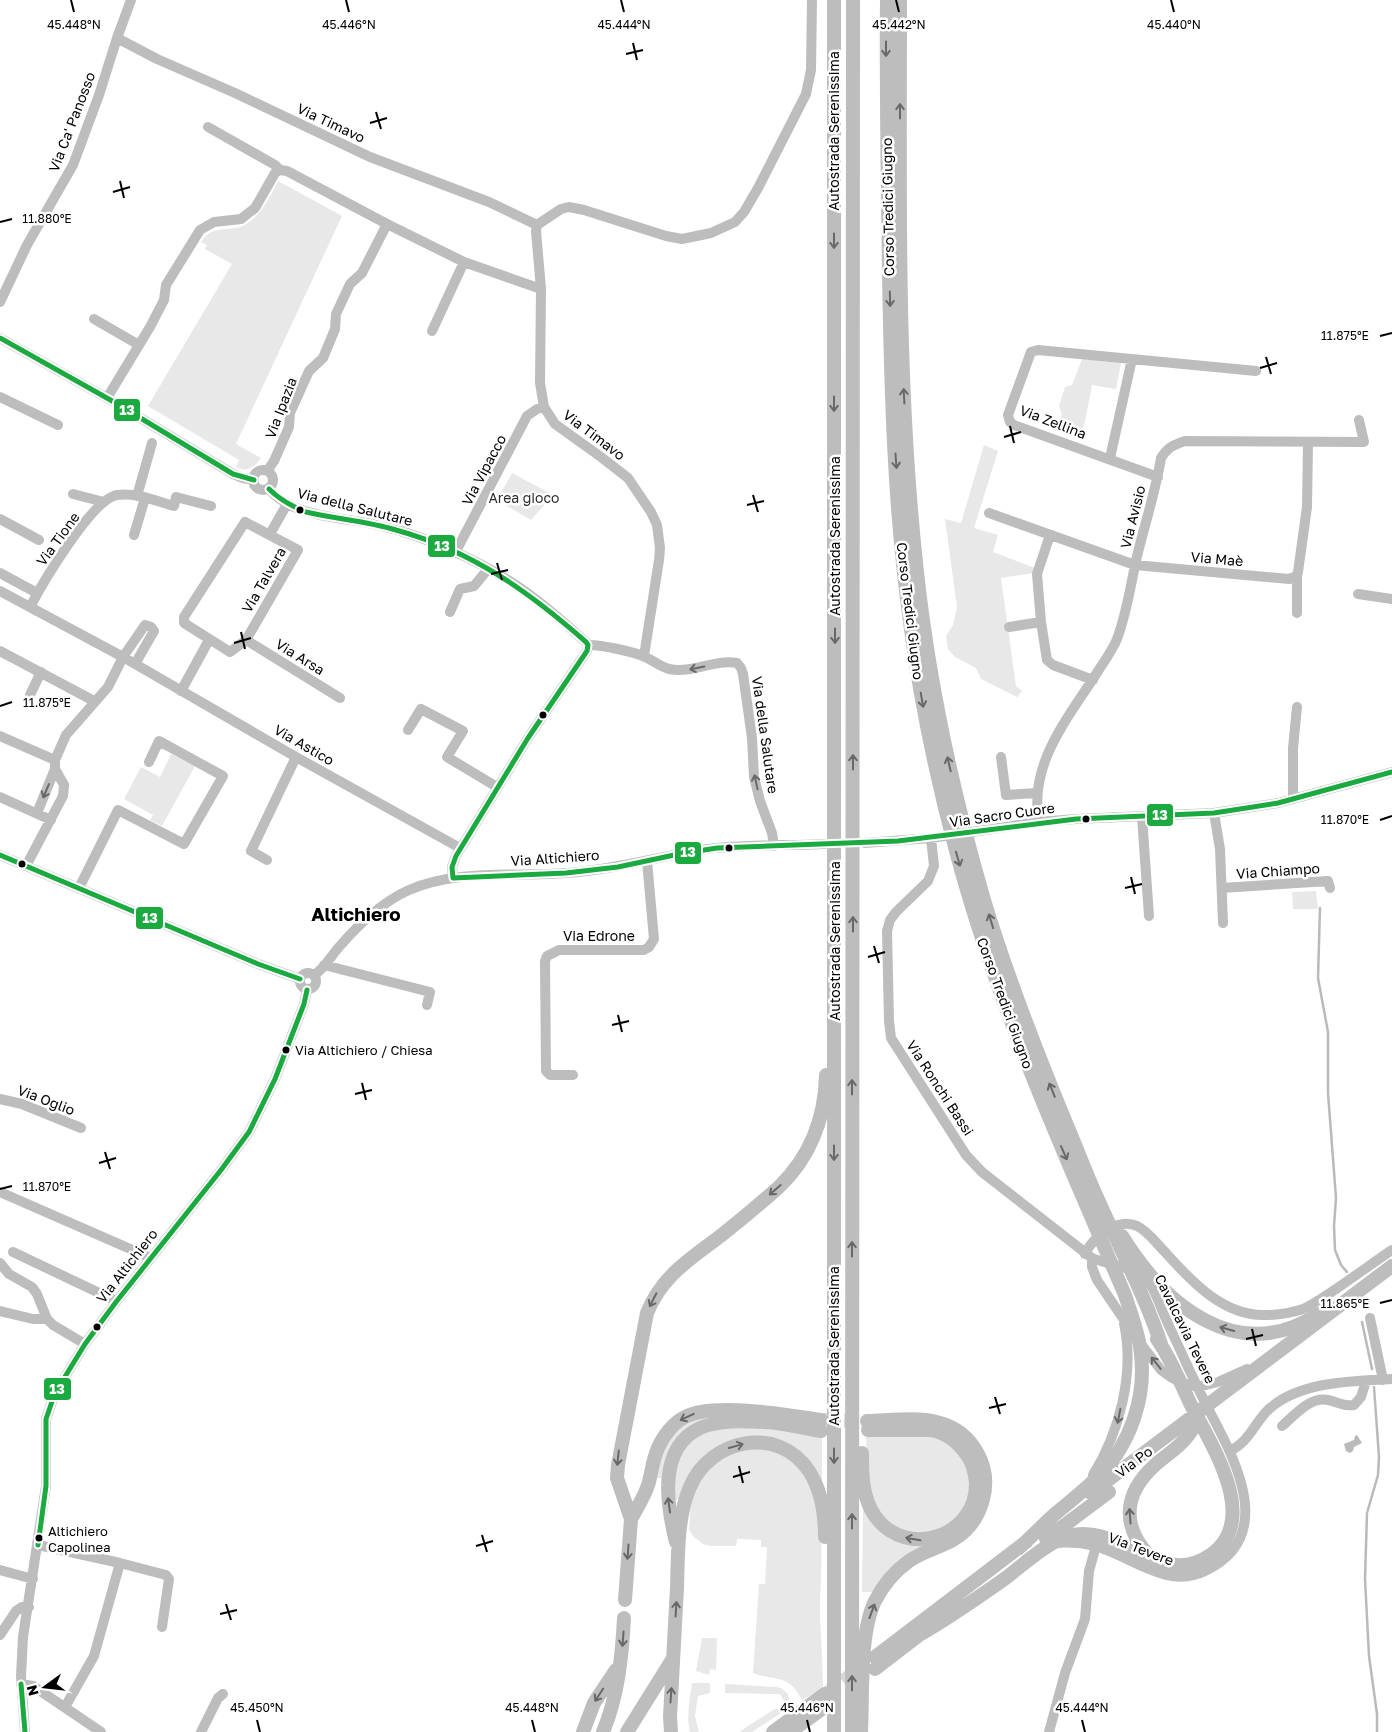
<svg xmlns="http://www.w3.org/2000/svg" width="1392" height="1732" font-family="'Golos Text',sans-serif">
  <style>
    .green { fill: #e8e8e8 }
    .water { fill: #bababa }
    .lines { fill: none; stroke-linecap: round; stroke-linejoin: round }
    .stream { stroke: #bababa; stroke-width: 2.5 }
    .highway-tunnel { stroke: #d9d9d9; stroke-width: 14; stroke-dasharray: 14 7; stroke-linecap: butt }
    .minor { stroke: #bdbdbd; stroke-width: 10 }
    .highway { stroke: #bdbdbd; stroke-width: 14 }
    .bus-1-casing { stroke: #fff; stroke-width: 9 }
    .bus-1 { stroke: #1baa40; stroke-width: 5 }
    .oneway { stroke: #686868 }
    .ticks { fill: none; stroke: #000; stroke-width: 2 }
    .bus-dot { fill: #000; stroke: #fff; stroke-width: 2 }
    .labels { text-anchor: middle; stroke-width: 5; stroke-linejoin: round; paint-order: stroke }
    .bus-label { font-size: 13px; fill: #000; stroke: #fff; text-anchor: start }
    .street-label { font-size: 14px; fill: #000; stroke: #fff }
    .park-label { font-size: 14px; fill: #2d2d2d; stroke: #fff }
    .district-label { font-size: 19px; font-weight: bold; fill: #000; stroke: #fff }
    .ticks-label { font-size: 12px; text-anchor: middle; fill: #000; stroke: #fff; stroke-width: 5; stroke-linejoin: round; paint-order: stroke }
    .line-badge { stroke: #fff; stroke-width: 2 }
    .badge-label { font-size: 14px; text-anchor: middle; font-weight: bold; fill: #fff }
  </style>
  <rect width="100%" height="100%" fill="#fff"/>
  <path class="green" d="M278,181L342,216L236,444L261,458C255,467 246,473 236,467L239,460L148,406L232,264L205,249L207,245L201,242C214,222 230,234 246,224C262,214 270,197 278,181Z
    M1082,359L1121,363L1116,389L1092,385L1085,421L1080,436L1057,428L1062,414L1059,406L1065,387L1072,385Z
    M984,445L998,451L974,528L998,535L993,552L1035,568L1033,573L1001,578L1016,686L1022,691L1017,697L981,679L976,668L955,657L948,649L946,636L953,625L957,607L945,519L961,523Z
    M512,473L553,495L531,520L497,500Z
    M171,754L195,766L162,826L150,820L153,815L124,799L141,767L160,777Z
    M1316,891L1318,909H1293L1292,892Z
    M734,1417L699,1422L663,1478H656L661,1452L671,1434L693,1418Z
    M731,1426H761L822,1435V1484L805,1459L733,1441L681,1500L674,1499V1470L684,1447L698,1434Z
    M866,1434L934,1435L961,1453L969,1473L970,1494L961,1514L952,1522L929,1534L904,1533L878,1513L867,1480Z
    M756,1447C774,1451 787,1454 800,1468C828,1499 821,1565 820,1605C820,1632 823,1661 823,1689L802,1700C788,1673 777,1682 753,1673L759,1584H765L767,1547H761V1540L737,1539L736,1546H710L703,1544L694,1537L689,1530L691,1499L708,1468L729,1453Z
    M863,1505C886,1533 890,1548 930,1543L874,1592H862Z
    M702,1638H717L716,1670L710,1669L709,1675L696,1671Z
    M692,1683H710V1693L698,1696L695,1716L699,1732H690C686,1716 690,1699 692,1683Z
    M725,1684L777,1687L781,1688L788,1694L790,1704L787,1709L752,1732H739L773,1710L786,1705L780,1694L725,1693Z"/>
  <path class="water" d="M1357,1435L1362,1443L1354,1447L1353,1451L1350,1453L1346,1451L1344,1444L1354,1440L1355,1436Z"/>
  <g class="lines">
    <path class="stream" d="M1320,908L1318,978L1328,1032V1093L1336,1198L1334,1226L1335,1250L1341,1265L1347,1272
      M1362,1322L1372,1369
      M1374,1387L1379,1457L1378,1475L1367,1513L1365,1579L1369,1656L1377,1714V1732"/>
    <path class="highway-tunnel" d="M823,1420L867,1421
      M826,1694L860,1668"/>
    <path class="minor" d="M117,38L157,59L235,93L370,157L489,202L537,225
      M208,127L275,165L280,170L287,171L387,224L464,262L541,289
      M0,302L27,245L73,165L99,95L117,38L131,0
      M94,319L139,345
      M432,331L464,262
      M0,338L114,402L233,474L243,478L254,480
      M0,397L58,425
      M107,398L150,327L164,300L166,285L200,230L214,222L241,219L255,208L275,173L280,170
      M1110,458L1132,359
      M253 480a10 10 0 1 1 20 0a10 10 0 1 1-20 0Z
      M267,471L274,461L289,427L290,413L309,371L323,358L335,329L336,314L350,284L362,273L387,224
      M1158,477L1014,425L1010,422L1008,415L1031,352L1038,350L1256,371
      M269,489C293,519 347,517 382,526C422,535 477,560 511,582C538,599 562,621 586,642L588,645L587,651L528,738L456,856L452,867L453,878
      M73,494L104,502
      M137,496L152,443
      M989,513L1135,565L1289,579L1297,576L1298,572L1307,507L1308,443
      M0,519L39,540
      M245,522L298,550L246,640L230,652L184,623V617Z
      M270,534L287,504
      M134,535L145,498
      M1050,535L1037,574L1041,622L1047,660L1053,665L1093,680
      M455,553L527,416L537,409L544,407
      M0,573L37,593
      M1297,576V613
      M0,591L123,657L296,757L460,848
      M1358,594L1392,599
      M30,607C42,584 92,499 117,495C136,492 156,501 174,506L176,497L211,506
      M450,612L460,589L474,586L488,569
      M1009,627L1041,622
      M246,640L340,698
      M588,645C598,644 635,652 645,657C653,660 660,667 669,669C692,674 714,659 737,663L741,668L743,674L752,738L754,777L760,801L772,833L774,846
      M0,651L94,701
      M644,656L659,560L660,548L657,525L651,512L628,478L601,457L555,424L544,407L540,383L541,289L536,231L537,225L561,209L569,207L584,210L666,236L682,239L711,233L735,222L744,212L758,188L806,94L811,70L812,0
      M181,691L209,640
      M30,695L41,672
      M408,730L421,709L463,731L447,757L497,787
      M0,736L55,760
      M1001,757L1006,795L1037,793
      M0,797L51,820
      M1293,799V748L1297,707
      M37,813L55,769
      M1214,813L1220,849L1223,923
      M1142,817L1149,916
      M1039,822C1028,762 1070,716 1100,668C1106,659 1113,649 1117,639C1126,615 1130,590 1135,565C1143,529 1155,495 1161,458C1168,447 1173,445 1185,441L1364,442L1359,420
      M931,838L934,866L928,881L896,912L890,920L887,931L889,1021L891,1038L966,1155L982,1172L1092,1258C1103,1263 1136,1269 1142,1274C1153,1284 1159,1303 1165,1317C1172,1333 1180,1349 1187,1365C1195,1382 1203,1399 1212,1416C1238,1465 1275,1538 1205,1571C1167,1590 1131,1556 1095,1546C1083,1543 1070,1542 1057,1543
      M865,843L931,838L1039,822L1076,819L1214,813L1278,803L1392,772
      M0,855L258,964L300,979
      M267,860L251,851L296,757
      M26,866L63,796L64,785L55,769V760L66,735L108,687L123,657L145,625L151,627L154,631L135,664
      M79,888L118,810L184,844L223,776L159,741L149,762
      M1222,888L1328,881L1330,888
      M324,965L430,992L427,1005
      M300 981a8 8 0 1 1 16 0a8 8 0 1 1-16 0Z
      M314,975C324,969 331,956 339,947C358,925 382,902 409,890C458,869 514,877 566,873C614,870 660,856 708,849C746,844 786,846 825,844
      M573,1075H550L546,1071L545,961L547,956L559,950H644L649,947L654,939L647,861
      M0,1099L22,1104L81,1128
      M0,1192L151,1258
      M13,1252L116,1301
      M1085,1254C1093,1237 1118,1217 1137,1226C1148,1231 1157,1244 1165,1252C1191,1281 1223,1316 1265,1315C1278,1315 1291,1313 1303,1309C1315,1304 1325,1296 1336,1289C1355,1276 1373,1263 1392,1250
      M1092,1258V1267L1097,1280L1137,1339L1161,1370L1172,1378L1186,1384L1198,1387L1218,1382L1247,1369
      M0,1263L9,1274L32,1287L37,1294L47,1319L53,1325L85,1344
      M0,1311L33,1319H47
      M1370,1318L1383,1380
      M1282,1426C1294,1416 1310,1396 1328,1400C1339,1402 1342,1407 1354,1405L1361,1397L1366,1381
      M1230,1451C1249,1442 1255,1422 1269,1409C1300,1381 1353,1381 1392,1379
      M1093,1475C1119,1433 1135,1374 1124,1324
      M38,1545L120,1563L166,1575L169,1579L162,1627
      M0,1570L33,1579
      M0,1635L16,1611L22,1607H29
      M21,1684L33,1686L101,1732
      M65,1707L94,1656L120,1563
      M25,1732L21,1676L23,1637L46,1486V1419L55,1393L85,1344L116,1302L221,1170L249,1132L275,1079L304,1004L307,990
      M201,1732L218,1698L223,1694
      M1049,1732L1065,1673L1085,1619L1089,1571L1096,1546"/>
    <path class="highway" d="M834,0V1732
      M887,0C886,91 888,183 889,274C891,390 894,507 910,622C920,699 936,776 956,851C997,1005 1062,1149 1125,1295C1131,1314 1139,1333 1141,1354C1146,1397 1131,1442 1101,1474C1087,1488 1071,1501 1055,1514C1043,1525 1031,1537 1019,1548
      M900,0C900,191 896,382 917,572C929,683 953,793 984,900C1008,980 1039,1058 1071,1135C1081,1159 1090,1183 1101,1206C1122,1253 1146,1298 1162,1347
      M1122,1236C1164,1304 1237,1367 1318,1314
      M862,1453C862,1474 862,1498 875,1516C906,1560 977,1537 976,1483C975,1473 973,1463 967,1455C958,1442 946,1432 930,1430H868
      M1091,1493L1392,1266
      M631,1519C637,1508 646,1494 649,1482C652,1470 653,1459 658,1448C663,1436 673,1423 685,1417C712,1402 790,1415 821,1420
      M1046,1539L1109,1492
      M676,1542C667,1506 657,1448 700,1428C718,1420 745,1421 765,1422C784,1423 803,1428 821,1431
      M1149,1556C1121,1525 1124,1493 1155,1465C1169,1453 1184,1444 1193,1428
      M625,1600L631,1519L617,1478L618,1465L647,1313C663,1274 691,1259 723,1234C742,1219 761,1203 779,1187C811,1156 825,1119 826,1075
      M921,1634C950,1617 976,1599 1003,1580C1022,1566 1047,1542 1069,1536C1108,1525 1139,1562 1177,1565C1189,1566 1202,1561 1212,1554C1261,1518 1210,1443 1190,1403C1180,1382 1171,1359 1157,1339
      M875,1657L1026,1542
      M875,1669L927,1629
      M583,1732L594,1703L616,1670
      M603,1732C618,1696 622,1657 624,1618
      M627,1732L672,1660
      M671,1732L670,1717C672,1674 675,1631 677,1588C678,1557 677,1516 690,1487C710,1439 778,1424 809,1471C822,1491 825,1514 825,1537
      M773,1732L825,1694
      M790,1732L823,1708
      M852,1732L853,0
      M861,1732C863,1695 859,1634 875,1601C883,1585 895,1571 909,1561C923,1551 939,1548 953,1540C982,1523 994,1484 978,1454C955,1410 908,1420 867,1421"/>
    <g class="bus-1-casing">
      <path id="bus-1" d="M0,338L114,402L233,474L254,480
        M269,489C280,500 291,506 306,512C336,519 367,521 396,530C472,551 528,591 586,642L588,645L587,651
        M0,855L258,964L300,979
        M453,878L566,873L618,867L679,854L717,848L898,841L1076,819L1214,813L1278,803L1392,772
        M453,878L452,867L456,856L528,738L587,651
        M38,1545L46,1486V1419L55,1393L85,1344L116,1302L221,1170L249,1132L275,1079L304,1004L307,990
        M21,1684L25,1732"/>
    </g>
    <use href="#bus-1" class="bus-1"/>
  </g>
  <defs><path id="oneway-shaft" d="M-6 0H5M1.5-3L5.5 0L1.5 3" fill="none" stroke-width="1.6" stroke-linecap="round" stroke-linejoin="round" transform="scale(1.25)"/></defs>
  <g class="oneway">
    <use href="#oneway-shaft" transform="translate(886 49) rotate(90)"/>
    <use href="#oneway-shaft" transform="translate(900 111) rotate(-90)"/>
    <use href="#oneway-shaft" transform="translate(834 241) rotate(90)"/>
    <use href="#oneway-shaft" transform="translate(890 299) rotate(89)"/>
    <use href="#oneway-shaft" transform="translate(904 396) rotate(-93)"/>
    <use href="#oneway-shaft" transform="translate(834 404) rotate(90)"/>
    <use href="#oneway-shaft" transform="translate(896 461) rotate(86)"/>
    <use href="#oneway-shaft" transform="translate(835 636) rotate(90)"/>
    <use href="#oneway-shaft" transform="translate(697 668) rotate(169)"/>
    <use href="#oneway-shaft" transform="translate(922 700) rotate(80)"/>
    <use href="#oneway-shaft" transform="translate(853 762) rotate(-90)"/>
    <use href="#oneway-shaft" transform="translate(949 764) rotate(-103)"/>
    <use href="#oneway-shaft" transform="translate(756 782) rotate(-102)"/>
    <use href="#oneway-shaft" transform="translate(46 791) rotate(113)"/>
    <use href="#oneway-shaft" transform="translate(958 859) rotate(74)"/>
    <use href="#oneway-shaft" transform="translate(991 921) rotate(-107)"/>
    <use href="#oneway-shaft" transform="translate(853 924) rotate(-90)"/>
    <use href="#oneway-shaft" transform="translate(852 1087) rotate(-90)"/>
    <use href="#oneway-shaft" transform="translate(1052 1090) rotate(-112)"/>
    <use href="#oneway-shaft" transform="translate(834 1153) rotate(90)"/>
    <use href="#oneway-shaft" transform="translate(1064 1153) rotate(66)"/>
    <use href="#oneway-shaft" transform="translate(775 1190) rotate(139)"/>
    <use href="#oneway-shaft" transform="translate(852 1249) rotate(-90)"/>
    <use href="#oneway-shaft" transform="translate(653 1300) rotate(117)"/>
    <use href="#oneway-shaft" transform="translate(1227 1329) rotate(-164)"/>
    <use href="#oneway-shaft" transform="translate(1156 1363) rotate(-129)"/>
    <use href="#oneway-shaft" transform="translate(1119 1416) rotate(101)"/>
    <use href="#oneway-shaft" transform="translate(687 1417) rotate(155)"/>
    <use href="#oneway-shaft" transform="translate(736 1446) rotate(-15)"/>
    <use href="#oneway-shaft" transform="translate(834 1456) rotate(90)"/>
    <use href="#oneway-shaft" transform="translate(618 1458) rotate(96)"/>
    <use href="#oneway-shaft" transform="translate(669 1505) rotate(-98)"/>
    <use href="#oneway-shaft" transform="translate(1130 1516) rotate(-94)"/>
    <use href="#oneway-shaft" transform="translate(852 1521) rotate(-90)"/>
    <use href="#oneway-shaft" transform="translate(913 1539) rotate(-170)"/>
    <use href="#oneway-shaft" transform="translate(628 1552) rotate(94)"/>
    <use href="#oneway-shaft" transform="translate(676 1609) rotate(-87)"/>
    <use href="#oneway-shaft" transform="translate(872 1611) rotate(-70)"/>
    <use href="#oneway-shaft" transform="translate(623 1639) rotate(94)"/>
    <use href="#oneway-shaft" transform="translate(852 1683) rotate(-90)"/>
    <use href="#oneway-shaft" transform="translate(599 1695) rotate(123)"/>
    <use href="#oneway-shaft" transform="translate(671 1695) rotate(-86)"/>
  </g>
  <path class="ticks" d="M71,0L74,12M346,0L349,12M621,0L624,12M896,0L899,12M1171,0L1174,12M633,43L637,60M626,54L643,50M376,112L381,129M370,123L387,118M120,181L124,198M113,192L130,187M0,222L12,219M1380,336L1392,333M1266,357L1271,374M1260,368L1277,363M1010,426L1014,443M1004,437L1021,432M753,495L758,512M747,505L764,501M497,563L502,580M491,574L508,570M241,632L245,649M234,643L251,638M0,706L12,702M1380,820L1392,816M1131,877L1135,894M1125,888L1142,884M874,946L879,963M868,957L885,952M618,1015L622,1032M612,1025L629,1021M362,1083L366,1100M355,1094L372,1090M105,1152L110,1169M99,1163L116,1158M0,1189L12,1186M1380,1303L1392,1300M1252,1329L1256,1346M1246,1339L1263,1335M995,1397L1000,1414M989,1408L1006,1404M739,1466L743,1483M733,1477L750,1472M482,1535L487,1552M476,1546L493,1541M226,1604L231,1620M220,1614L237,1610M257,1720L260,1732M532,1720L535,1732M807,1720L810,1732M1082,1720L1085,1732"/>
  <g class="bus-dot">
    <circle cx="300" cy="510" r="4.5"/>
    <circle cx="543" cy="715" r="4.5"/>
    <circle cx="1086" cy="819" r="4.5"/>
    <circle cx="729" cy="848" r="4.5"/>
    <circle cx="22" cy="864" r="4.5"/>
    <circle cx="286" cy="1050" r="4.5"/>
    <circle cx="97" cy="1327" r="4.5"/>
    <circle cx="39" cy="1538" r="4.5"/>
  </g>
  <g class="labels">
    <g class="bus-label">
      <text x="295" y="1055">Via Altichiero / Chiesa</text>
      <text x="48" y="1536">Altichiero<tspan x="48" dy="16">Capolinea</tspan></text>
    </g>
    <g class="street-label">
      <text transform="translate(72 122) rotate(-69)" y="5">Via Ca' Panosso</text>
      <text transform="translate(331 123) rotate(25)" y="5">Via Timavo</text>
      <text transform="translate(834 131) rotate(-90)" y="5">Autostrada Serenissima</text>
      <text transform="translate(888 207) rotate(-91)" y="5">Corso Tredici Giugno</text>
      <text transform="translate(281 408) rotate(-69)" y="5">Via Ipazia</text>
      <text transform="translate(1053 422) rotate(21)" y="5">Via Zellina</text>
      <text transform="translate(594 435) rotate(37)" y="5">Via Timavo</text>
      <text transform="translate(484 470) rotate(-62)" y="5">Via Vipacco</text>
      <text transform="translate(355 507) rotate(14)" y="5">Via della Salutare</text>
      <text transform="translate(1133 517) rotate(-76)" y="5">Via Avisio</text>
      <text transform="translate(835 536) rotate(-90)" y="5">Autostrada Serenissima</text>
      <text transform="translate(58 539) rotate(-54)" y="5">Via Tione</text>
      <text transform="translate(1217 559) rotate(5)" y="5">Via Maè</text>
      <text transform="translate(264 580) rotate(-60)" y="5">Via Talvera</text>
      <text transform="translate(910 611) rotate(83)" y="5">Corso Tredici Giugno</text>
      <text transform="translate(300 657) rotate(32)" y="5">Via Arsa</text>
      <text transform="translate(765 735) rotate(82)" y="5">Via della Salutare</text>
      <text transform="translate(304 745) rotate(30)" y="5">Via Astico</text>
      <text transform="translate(1002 815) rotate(-8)" y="5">Via Sacro Cuore</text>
      <text transform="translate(555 858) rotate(-4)" y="5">Via Altichiero</text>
      <text transform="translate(1278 871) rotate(-4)" y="5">Via Chiampo</text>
      <text x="599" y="941">Via Edrone</text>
      <text transform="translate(835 941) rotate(-90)" y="5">Autostrada Serenissima</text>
      <text transform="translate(1005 1003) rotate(70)" y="5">Corso Tredici Giugno</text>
      <text transform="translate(940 1088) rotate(57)" y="5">Via Ronchi Bassi</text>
      <text transform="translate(46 1100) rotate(21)" y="5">Via Oglio</text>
      <text transform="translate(127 1266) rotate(-52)" y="5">Via Altichiero</text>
      <text transform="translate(1185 1329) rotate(64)" y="5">Cavalcavia Tevere</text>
      <text transform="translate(834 1346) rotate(-90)" y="5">Autostrada Serenissima</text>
      <text transform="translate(1134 1462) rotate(-37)" y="5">Via Po</text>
      <text transform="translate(1141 1549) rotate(21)" y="5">Via Tevere</text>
    </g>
    <g class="park-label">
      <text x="524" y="503">Area gioco</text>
    </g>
    <g class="district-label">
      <text x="356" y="921">Altichiero</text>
    </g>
  </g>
  <g class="ticks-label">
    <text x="74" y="29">45.448°N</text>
    <text x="349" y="29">45.446°N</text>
    <text x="624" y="29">45.444°N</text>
    <text x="899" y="29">45.442°N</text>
    <text x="1174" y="29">45.440°N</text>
    <text x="47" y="223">11.880°E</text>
    <text x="1345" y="340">11.875°E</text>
    <text x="47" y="707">11.875°E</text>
    <text x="1345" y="824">11.870°E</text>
    <text x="47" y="1191">11.870°E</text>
    <text x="1345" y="1308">11.865°E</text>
    <text x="257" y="1712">45.450°N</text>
    <text x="532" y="1712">45.448°N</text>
    <text x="807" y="1712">45.446°N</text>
    <text x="1082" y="1712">45.444°N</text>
  </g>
  <g class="line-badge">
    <rect x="113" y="398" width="28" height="24" rx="5" fill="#1baa40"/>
    <rect x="427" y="534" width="29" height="24" rx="5" fill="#1baa40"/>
    <rect x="1146" y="803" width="28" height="24" rx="5" fill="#1baa40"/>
    <rect x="674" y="841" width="28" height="24" rx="5" fill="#1baa40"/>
    <rect x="135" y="906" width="29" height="24" rx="5" fill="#1baa40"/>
    <rect x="43" y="1377" width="29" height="24" rx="5" fill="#1baa40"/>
  </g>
  <g class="badge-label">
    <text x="127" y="415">13</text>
    <text x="442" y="551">13</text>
    <text x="1160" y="820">13</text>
    <text x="688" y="857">13</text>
    <text x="150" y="923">13</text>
    <text x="57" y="1394">13</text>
  </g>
  <g transform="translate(45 1687) rotate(255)" stroke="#ffffff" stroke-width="4" paint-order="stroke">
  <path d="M0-4L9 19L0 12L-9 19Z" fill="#000000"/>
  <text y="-8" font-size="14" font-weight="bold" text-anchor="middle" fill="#000000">N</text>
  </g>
</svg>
